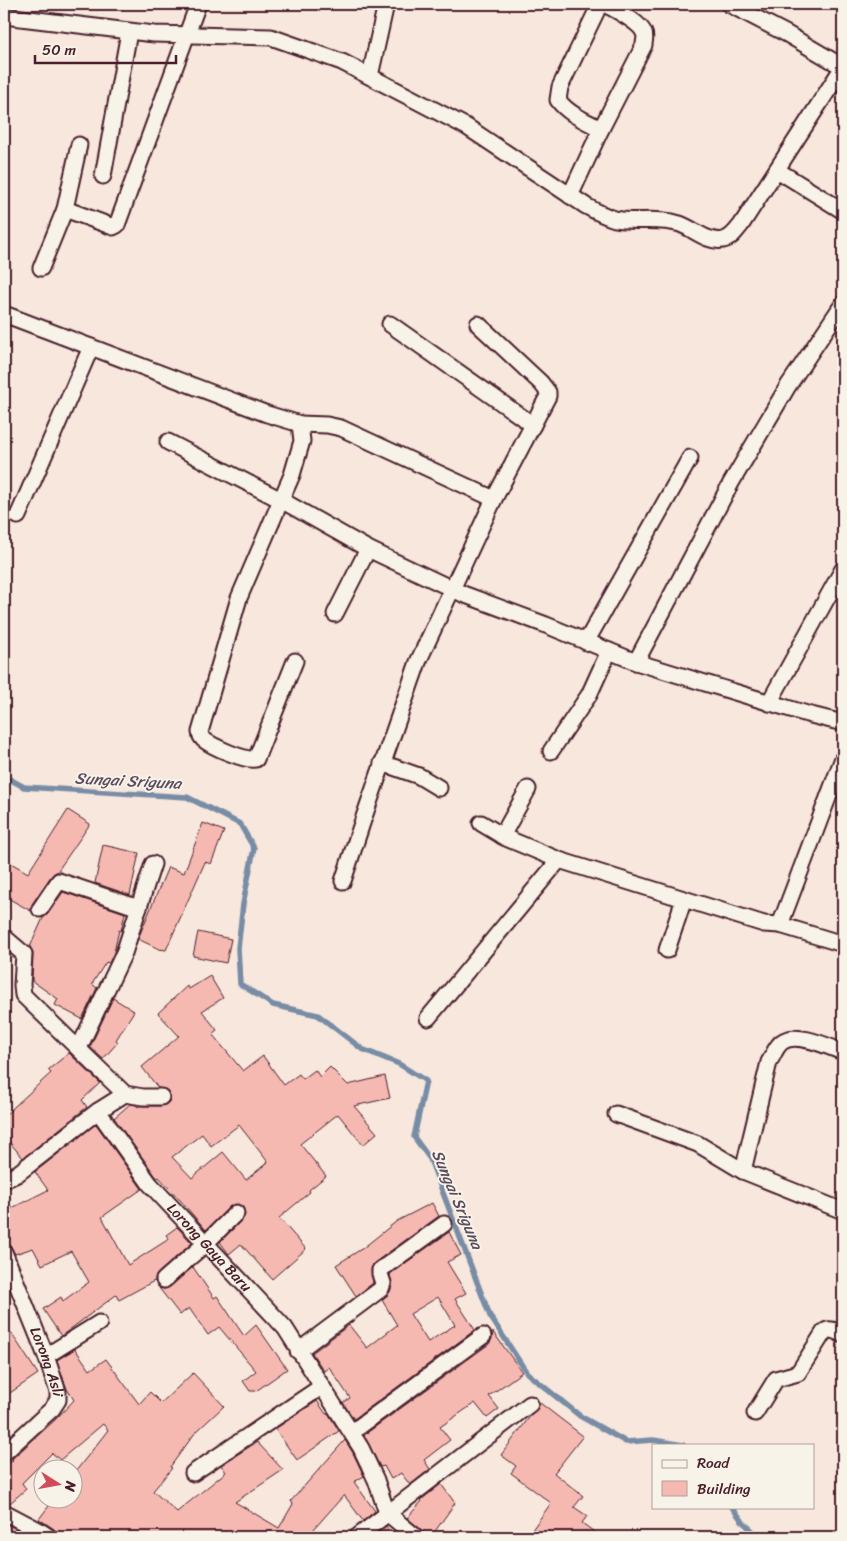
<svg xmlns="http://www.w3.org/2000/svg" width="847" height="1541" font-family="Sriracha,sans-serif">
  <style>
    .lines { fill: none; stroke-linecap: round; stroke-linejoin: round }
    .stream { stroke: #788ca5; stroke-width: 5.5 }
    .building { fill: #f5b9b2; stroke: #4a1f2b; fill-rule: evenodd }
    .street-casing { stroke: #4a1f2b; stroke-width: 19 }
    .street { stroke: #f7f3e8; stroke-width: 15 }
    .labels { text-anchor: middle; stroke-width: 4; stroke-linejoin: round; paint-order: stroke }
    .street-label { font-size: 15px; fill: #4a1f2b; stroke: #f7f3e8 }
    .water-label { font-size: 16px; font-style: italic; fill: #5d4c5e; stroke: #f7f3e8 }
  </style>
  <rect width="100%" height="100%" fill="#f7e7dd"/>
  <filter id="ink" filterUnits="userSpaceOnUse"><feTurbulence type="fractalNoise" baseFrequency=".02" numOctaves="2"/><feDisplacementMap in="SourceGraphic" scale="10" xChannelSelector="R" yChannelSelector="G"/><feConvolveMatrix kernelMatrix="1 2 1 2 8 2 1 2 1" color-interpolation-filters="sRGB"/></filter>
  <g filter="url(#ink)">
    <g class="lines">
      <path class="stream" d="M4,776L24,787L187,797L240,824L254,848L243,904L238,948L240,984L273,1005L318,1015L362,1049L399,1064L426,1081L414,1137L430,1159L490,1316L527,1373L580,1416L626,1442L653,1440L683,1445
        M732,1507L743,1522L759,1537"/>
    </g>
    <path class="building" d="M68,810L90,824L57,872L51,876L32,904L31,911L4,896V859L28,873Z
      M203,823L224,831L211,864L205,862L166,950L159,949L138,939L140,934L168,867L184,873Z
      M103,845L139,853L130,895L95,883Z
      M63,892L125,913L121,931L119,930L114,952L109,963L106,962L92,984L97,988L82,1019L55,1005L58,999L32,981L33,954L30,947L43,918L48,914Z
      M198,932L231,939L226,963L193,956Z
      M210,976L223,998L202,1011L217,1030L212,1034L243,1071L263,1056L284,1085L299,1074L303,1079L315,1070L320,1077L330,1067L348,1085L385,1076L390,1098L354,1106L377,1133L363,1145L338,1114L300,1144L326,1176L309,1190L310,1192L279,1218L306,1249L272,1279L241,1244L229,1254L220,1242L243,1219L245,1215L243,1207L238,1204L230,1206L206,1230L180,1200L159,1177L157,1178L114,1118L130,1104L136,1105L138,1107L139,1106H161L165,1105L169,1102L170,1097L169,1092L165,1089L158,1088L142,1067L179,1036L158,1013L187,986L189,989ZM239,1125L268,1162L246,1180L223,1152L192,1178L172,1157L202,1134L211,1146Z
      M113,998L134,1011L116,1040L118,1042L103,1059L90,1047Z
      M69,1053L100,1083L82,1100L87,1107L23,1158L4,1136V1116L51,1073L48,1070Z
      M96,1124L142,1189L102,1217L128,1265L169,1239L166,1235L177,1227L192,1243L158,1273L155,1277V1282L154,1281L119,1300L116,1295L61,1336L43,1309L61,1297L63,1301L89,1282L71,1251L42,1265L33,1248L15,1254L10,1245L4,1243V1212L48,1190L35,1172Z
      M432,1203L439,1216L374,1263L371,1270L373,1283L356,1296L336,1265L363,1248L397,1221Z
      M449,1232L461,1255L447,1262L466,1293L455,1299L475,1330L354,1419L343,1403L350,1398L329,1367L324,1371L312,1353L349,1325L367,1348L397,1325L382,1300L390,1292L392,1286L390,1274ZM438,1297L455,1325L428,1342L410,1314Z
      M193,1267L214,1298L217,1296L244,1336L256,1325L287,1369L256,1391H250L243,1381L256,1371L219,1327L208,1335L189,1308L180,1315L159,1288L165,1289L170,1287Z
      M4,1322L38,1374L4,1397Z
      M493,1332L522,1372L489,1396L499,1409L487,1418L475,1403L440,1427L450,1440L424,1460L430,1469L410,1485L401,1473L391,1479L384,1466L380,1467L364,1435L489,1344L492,1339Z
      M75,1349L90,1370L106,1359L139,1404L150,1392L161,1403L193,1373L224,1406L195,1433L170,1467L172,1468L153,1491L177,1512L226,1472L221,1465L257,1442L283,1470L235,1502L279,1528L293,1504L291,1501L345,1440L353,1453L364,1476L354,1482L375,1511L363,1521L344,1495L307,1537H62L54,1529L39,1519L55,1498H72V1476L108,1430L103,1424L60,1460L52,1453L22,1483L26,1489L9,1504L4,1503V1468L13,1460L12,1459L55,1420L74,1400L67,1389L57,1360Z
      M317,1401L326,1414L328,1413L339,1431L297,1460L275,1429Z
      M540,1403L583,1436L554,1473L583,1496L574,1507L587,1516L582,1523L601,1537H527L551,1503L511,1473L516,1466L501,1455L531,1415L538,1408Z
      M441,1484L455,1503L431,1537H425L422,1530L407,1518L422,1501L421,1500Z
      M4,1522L19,1531L17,1537H4Z
      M386,1526L393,1535L395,1532L402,1537H375L374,1536Z"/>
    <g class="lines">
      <g class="street-casing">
        <g id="street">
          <path d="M600,4L560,87L558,100C568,114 586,121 601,129"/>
          <path d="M729,4L787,34L843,67"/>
          <path d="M4,16L154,34L271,37L342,62L467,127L586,206C595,211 605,216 615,219C636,223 659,217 680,224C694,229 708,243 723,240C731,239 736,231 741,225L843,67"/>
          <path d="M370,76L386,4"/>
          <path d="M777,170L843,211"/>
          <path d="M103,176L129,32"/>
          <path d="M570,196L601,129L644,45C644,41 646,37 644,33C640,22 615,10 605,4"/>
          <path d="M65,209L79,145"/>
          <path d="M41,268L65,209L108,225L113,227L117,225L198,4"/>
          <path d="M4,314L267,414L300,424L302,441L292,475L281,500L368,549L463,594L546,625L636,662L807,714L843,723"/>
          <path d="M390,324L533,425"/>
          <path d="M300,424L327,425L341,428L494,499"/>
          <path d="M168,442L281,500L239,598L200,732C201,736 200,736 203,739C211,746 247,762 256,759L295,661"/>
          <path d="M18,516L91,347"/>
          <path d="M335,614L368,549"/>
          <path d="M586,642L690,458"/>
          <path d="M636,662L731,483L788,386L843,304"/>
          <path d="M769,703L843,569"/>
          <path d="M551,751L589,695L609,651"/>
          <path d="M382,763L419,776L439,788"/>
          <path d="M481,823L506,838L559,860L764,924L780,925L843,944"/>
          <path d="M502,836L528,789"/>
          <path d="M343,881L364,817L418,662L494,499L548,396V392L541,383L478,324"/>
          <path d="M40,909L59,881L139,908"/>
          <path d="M780,925L843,758"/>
          <path id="s1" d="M4,937L24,954L22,985L23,995L125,1094L98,1111L150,1184L285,1328L361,1448L376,1480L387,1513L416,1537"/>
          <path d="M667,950L684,899"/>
          <path d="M428,1018L559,860"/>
          <path d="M79,1048L124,953L153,864"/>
          <path d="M125,1094L143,1097H161"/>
          <path d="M616,1114L698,1144L743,1171L769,1062C773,1056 776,1046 782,1042C796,1031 829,1047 843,1052"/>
          <path d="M743,1171L843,1211"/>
          <path d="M4,1180L17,1174L98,1111"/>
          <path id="s2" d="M4,1252L46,1356L58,1392V1400L52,1409L4,1453"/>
          <path d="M164,1280L205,1244L236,1213"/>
          <path d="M298,1351L381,1289L383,1283L380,1274V1270L444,1224"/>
          <path d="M46,1356L99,1323"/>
          <path d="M755,1413L776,1379L798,1373L824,1332C830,1327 837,1332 843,1335"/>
          <path d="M352,1432L483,1336"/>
          <path d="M193,1473L321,1387"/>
          <path d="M4,1512L40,1531L49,1537"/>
          <path d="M357,1537L530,1404"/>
        </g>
      </g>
      <use href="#street" class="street"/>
    </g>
  </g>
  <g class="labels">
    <g class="street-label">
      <text dy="5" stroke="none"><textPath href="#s1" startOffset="418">Lorong Gaya Baru</textPath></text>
      <text dy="5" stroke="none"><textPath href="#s2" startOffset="118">Lorong Asli</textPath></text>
    </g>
    <g class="water-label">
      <text transform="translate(128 780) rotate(3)" y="6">Sungai Sriguna</text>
      <text transform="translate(458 1199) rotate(67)" y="6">Sungai Sriguna</text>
    </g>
  </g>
  <rect width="847" height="1541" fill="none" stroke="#f7f3e8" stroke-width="20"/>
  <rect x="10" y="10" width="827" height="1521" fill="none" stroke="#4a1f2b" stroke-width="2" filter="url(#ink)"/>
  <rect x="652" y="1444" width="162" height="65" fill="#f7f3e8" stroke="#b29e9c"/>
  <rect x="662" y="1460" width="25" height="8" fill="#f7f3e8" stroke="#b29e9c"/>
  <text x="697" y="1468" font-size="15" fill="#4a1f2b">Road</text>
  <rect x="662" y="1481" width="25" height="15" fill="#f5b9b2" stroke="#b29e9c"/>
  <text x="697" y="1494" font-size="15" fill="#4a1f2b">Building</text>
  <g transform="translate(58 1484) rotate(101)"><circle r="24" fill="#f7f3e8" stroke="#b29e9c"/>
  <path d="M0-4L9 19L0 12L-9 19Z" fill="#d1495b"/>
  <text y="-8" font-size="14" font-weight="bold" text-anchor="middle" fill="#4a1f2b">N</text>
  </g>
  <path d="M35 55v8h141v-8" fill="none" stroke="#4a1f2b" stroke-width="2.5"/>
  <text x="42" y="55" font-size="15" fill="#4a1f2b" stroke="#f7f3e8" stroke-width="4" paint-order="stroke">50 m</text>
</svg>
